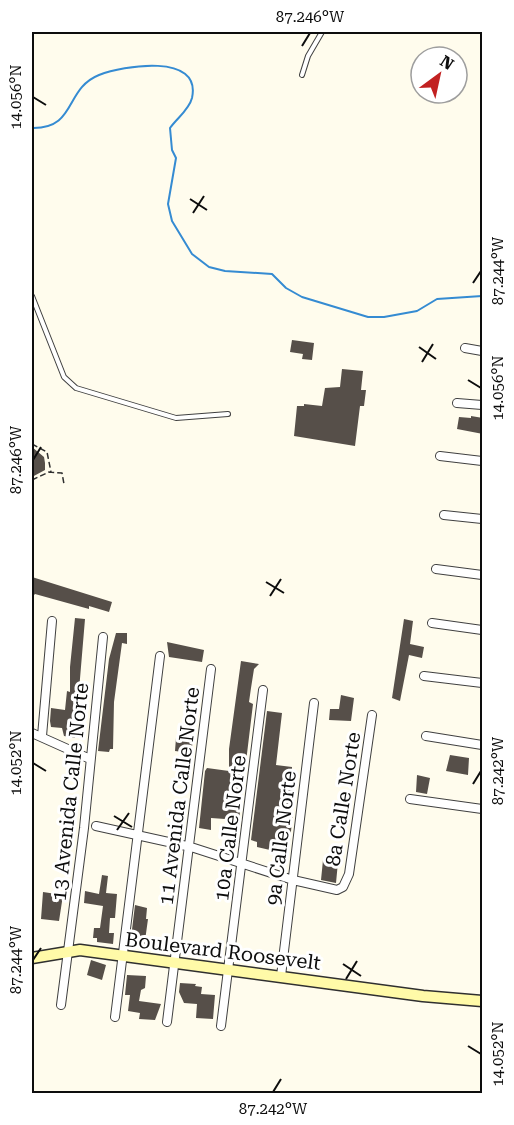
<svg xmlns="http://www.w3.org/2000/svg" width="514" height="1125" font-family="'Roboto Serif',serif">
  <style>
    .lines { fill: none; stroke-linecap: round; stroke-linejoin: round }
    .stream { stroke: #358bd2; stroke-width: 2 }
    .building { fill: #564f49 }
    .lane-casing { stroke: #404040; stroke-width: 6 }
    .street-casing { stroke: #404040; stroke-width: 10 }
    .secondary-casing { stroke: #2f2f2f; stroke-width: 13 }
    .path { stroke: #2f2f2f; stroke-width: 1.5; stroke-dasharray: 6 3; stroke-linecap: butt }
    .lane { stroke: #fff; stroke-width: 4 }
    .street { stroke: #fff; stroke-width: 8 }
    .secondary { stroke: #fffaa8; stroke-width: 10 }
    .ticks { fill: none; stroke: #0d0d0d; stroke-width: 2 }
    .labels { text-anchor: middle; stroke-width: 6; stroke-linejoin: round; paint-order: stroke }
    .street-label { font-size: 20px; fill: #0d0d0d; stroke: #fff }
    .neatline { fill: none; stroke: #0d0d0d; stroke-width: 2 }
    .ticks-label { font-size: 15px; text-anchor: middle; fill: #0d0d0d }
  </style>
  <rect width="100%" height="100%" fill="#fffced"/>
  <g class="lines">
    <path class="stream" d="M32,128C77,129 64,89 99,75C122,66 202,52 192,98C189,110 177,118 170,128L172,150L176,158L168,204L172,221L192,254L209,267L225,271L272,274L286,288L302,297L368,317H384L417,311L437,299L482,296"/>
  </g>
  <path class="building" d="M292,340L314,343L312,360L302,359L303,354L290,352Z
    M342,369L363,371L361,390H366L364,406H360L355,446L294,436L297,406H304V404L322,406L325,388L340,387Z
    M471,416L483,418V434L457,429L459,417L471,418Z
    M32,447L44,457L45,463V470L32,477Z
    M32,577L112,602L109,612L89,606V609L35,594L32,597Z
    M75,618L85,619L75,738L64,736L62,728L51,727L50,721L51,708L65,710L67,691L70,692V667Z
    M404,619L413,621L410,644L424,647L422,658L409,655L400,701L392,698Z
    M116,633H127V644L122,643L114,702L113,749H110L109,752L98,751L109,659Z
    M167,642L204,650L202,662L169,657Z
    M241,661L259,664L254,669L251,688L249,702L253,704L239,820L211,818V830L199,828L205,771L207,768L229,771V749Z
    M341,695L354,698L351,721L329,720L330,709H339Z
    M267,711L282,713L276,765L292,767V779L295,783L290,803L293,813L290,840L286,848L275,847L270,850L257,847V842L251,840Z
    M176,738L193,740L191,753L175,751Z
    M450,755L469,758L468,775L446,771Z
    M417,775L430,778L427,794L416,792Z
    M323,860L338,862L336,883L321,880Z
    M102,875L108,876L106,893L117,894L115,918H110L109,933H114L113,944L97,942V938H93L94,928H100L103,906L84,903L85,891L99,894Z
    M43,892L63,895L59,921L41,919Z
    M135,905L147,908L146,919H148L144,948L130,946Z
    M91,960L106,965L102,980L87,975Z
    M127,975L146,976L145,988L141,990L139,1001L161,1004L155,1020L139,1019L140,1013L128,1011L130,995H125Z
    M180,983L196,984L195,986L202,987L201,994L215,995L213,1019L196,1018L197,1004L184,1003L179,992Z"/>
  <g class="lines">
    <g class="lane-casing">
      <path id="lane" d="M302,75L308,56L322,32
        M32,296L64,377L76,388L176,418L228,414"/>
    </g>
    <g class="street-casing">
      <path id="street" d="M465,348L482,351
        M457,403L482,405
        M440,456L482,461
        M444,515L482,519
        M436,569L482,575
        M432,623L482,630
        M424,676L482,683
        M32,733L90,759
        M42,736L52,621
        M426,736L482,745
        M410,799L482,809
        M96,826L191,847L293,880L337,890L343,887L349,874L372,715
        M281,976L314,703
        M61,1005L84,828L103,637
        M115,1017L160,656
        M167,1022L211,669
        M221,1026L263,690"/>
    </g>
    <g class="secondary-casing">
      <path id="secondary" d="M32,958L80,950L423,996L482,1001"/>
    </g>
    <path class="path" d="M32,444L47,452L51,472
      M32,480L49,472L62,473L64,484"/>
    <use href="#lane" class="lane"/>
    <use href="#street" class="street"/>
    <use href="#secondary" class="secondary"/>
  </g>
  <path class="ticks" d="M302,46L310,33M33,97L46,105M190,199L207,210M193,213L204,196M473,283L481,271M419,347L436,359M422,362L433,344M468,380L481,388M33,460L41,447M266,582L284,593M270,596L281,579M33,763L46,771M473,784L481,771M114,816L132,827M117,830L129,813M33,960L41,948M343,964L361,976M346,979L357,961M468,1046L481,1054M273,1092L281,1079"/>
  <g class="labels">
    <g class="street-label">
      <text transform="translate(70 792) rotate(-84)" y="7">13 Avenida Calle Norte</text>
      <text transform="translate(179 796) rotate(-83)" y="7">11 Avenida Calle Norte</text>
      <text transform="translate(343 799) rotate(-81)" y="7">8a Calle Norte</text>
      <text transform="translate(230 828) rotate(-83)" y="7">10a Calle Norte</text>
      <text transform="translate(281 838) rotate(-83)" y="7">9a Calle Norte</text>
      <text transform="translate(223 951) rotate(7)" y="7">Boulevard Roosevelt</text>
    </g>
  </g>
  <rect width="514" height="1125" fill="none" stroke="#ffffff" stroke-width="66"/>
  <g transform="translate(439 75) rotate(33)"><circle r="28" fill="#ffffff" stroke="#9e9e9e" stroke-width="1.5"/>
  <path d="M0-4.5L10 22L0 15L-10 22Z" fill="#c22121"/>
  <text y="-9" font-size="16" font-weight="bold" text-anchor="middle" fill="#0d0d0d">N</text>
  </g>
  <rect x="33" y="33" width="448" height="1059" class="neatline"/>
  <g class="ticks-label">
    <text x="310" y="22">87.246°W</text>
    <text transform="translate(16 97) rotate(-90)" y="5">14.056°N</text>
    <text transform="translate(498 271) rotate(-90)" y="5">87.244°W</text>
    <text transform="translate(498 388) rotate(-90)" y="5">14.056°N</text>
    <text transform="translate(16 460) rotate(-90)" y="5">87.246°W</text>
    <text transform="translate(16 763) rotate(-90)" y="5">14.052°N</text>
    <text transform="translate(498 771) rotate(-90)" y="5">87.242°W</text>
    <text transform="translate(16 960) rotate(-90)" y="5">87.244°W</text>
    <text transform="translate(498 1054) rotate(-90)" y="5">14.052°N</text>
    <text x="273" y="1114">87.242°W</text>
  </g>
</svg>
